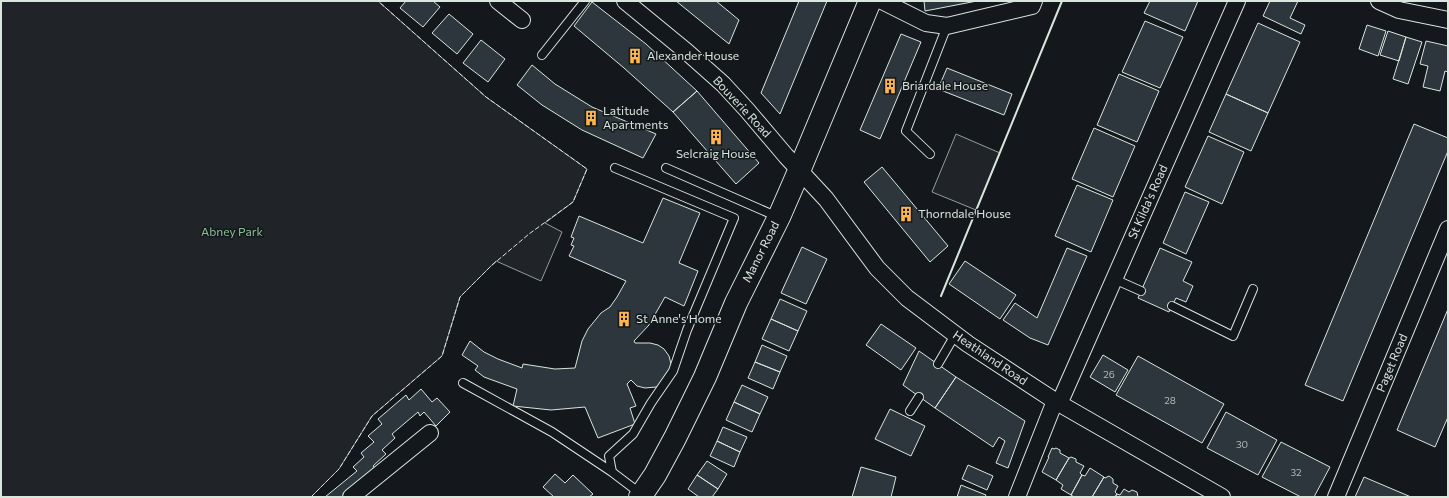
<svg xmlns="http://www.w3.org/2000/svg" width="1449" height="498" font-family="Commissioner,sans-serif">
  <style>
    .green { fill: #202428; stroke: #939e99 }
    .building { fill: #2c363c; stroke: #d8e6dc }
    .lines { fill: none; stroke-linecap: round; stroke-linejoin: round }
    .lane-casing { stroke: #d8e6dc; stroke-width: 10 }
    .street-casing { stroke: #d8e6dc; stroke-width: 18 }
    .secondary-casing { stroke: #d8e6dc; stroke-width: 24 }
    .lane { stroke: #14181c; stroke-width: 8 }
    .street { stroke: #14181c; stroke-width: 16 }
    .secondary { stroke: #14181c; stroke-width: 22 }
    .fence { stroke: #d8e6dc; stroke-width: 1; stroke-dasharray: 5 2; stroke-linecap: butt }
    .wall { stroke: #d8e6dc; stroke-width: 2 }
    .labels { text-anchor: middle; stroke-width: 3; stroke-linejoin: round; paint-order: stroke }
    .number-label { font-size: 10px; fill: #adbab4 }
    .poi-label { font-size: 12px; fill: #d8e6dc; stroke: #14181c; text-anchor: start }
    .street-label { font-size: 12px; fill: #d8e6dc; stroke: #14181c }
    .park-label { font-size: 12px; fill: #8ac095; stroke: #14181c }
  </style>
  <rect width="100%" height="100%" fill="#14181c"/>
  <path class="green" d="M1,1H378L486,97L587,169L573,202L545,223L562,232L541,281L496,261L460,297L442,356L372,416L339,469L311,497H1Z
    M956,134L1000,153L976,210L932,192Z"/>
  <path class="building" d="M406,1H433L440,7L423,27L400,8Z
    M676,1H716L739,20L729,44Z
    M799,1H827L780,114L761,93Z
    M924,1H977L925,11Z
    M1150,1H1198L1185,31L1144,13Z
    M1270,1H1298L1290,18L1305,25L1301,34L1263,16Z
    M592,2L646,44L697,91L673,112L624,68L574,26Z
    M449,14L473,34L457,54L432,33Z
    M1145,21L1183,37L1160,88L1122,72Z
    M1258,23L1300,42L1268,113L1226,94Z
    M1367,25L1386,31L1378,56L1359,49Z
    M1388,31L1406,37L1399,61L1380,55Z
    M901,34L921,42L880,139L860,130Z
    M1406,37L1422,42L1408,84L1393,79Z
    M481,40L505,59L488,82L463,63Z
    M1426,41L1448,46V72L1445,71L1440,91L1423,87L1428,66L1420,64Z
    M532,65L555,84L592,107L656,134L643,158L582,130L542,105L517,85Z
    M947,68L1012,94L1004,115L938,89Z
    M1119,74L1159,91L1137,142L1097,125Z
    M697,91L759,163L736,184L673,112Z
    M1226,94L1268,113L1251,151L1209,132Z
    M1414,124L1448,138V151L1343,401L1305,385Z
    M1094,128L1135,146L1113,197L1072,179Z
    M1208,136L1244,152L1222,204L1185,187Z
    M882,167L948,246L930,262L864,182Z
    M1077,185L1113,200L1091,252L1055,236Z
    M1185,192L1209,202L1186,254L1163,243Z
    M663,198L700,213L679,263L698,271L684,306L665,297L649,325L634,341L635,343H650L658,345L664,349L669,356L671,364L670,372L661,385L656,387L645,388L637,386L631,380L627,384L636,406L630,408L635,424L598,438L585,407L551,410L513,406L517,389L484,377L475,370L478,366L462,355L470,341L484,352L498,359L522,368L523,364L555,369L575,368L582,341L588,329L601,313L610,307L617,297L626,281L569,256L574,246L571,245L574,238L571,237L579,216L643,243Z
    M802,247L827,259L806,304L781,293Z
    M1067,248L1087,256L1048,345L1030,338L1003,320L1015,303L1037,318Z
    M1160,248L1192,262L1183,281L1193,286L1186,302L1176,298L1169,312L1138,298Z
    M965,261L1016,295L1000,319L949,284Z
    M780,299L807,311L798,331L771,319Z
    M1448,309V417L1435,447L1397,430Z
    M771,319L798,331L789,351L762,339Z
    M881,324L916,348L901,370L866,345Z
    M762,345L787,356L780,372L755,362Z
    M919,351L956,377L935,408L903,385Z
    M1103,355L1128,370L1115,392L1090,377Z
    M1138,356L1224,404L1202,443L1116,395Z
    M755,362L780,372L773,389L748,378Z
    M956,377L1025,421L1008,468L996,463L1005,441L999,437L993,447L935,408Z
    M742,385L768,397L760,414L734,402Z
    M421,389L432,402L437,398L450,412L436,426L424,412L420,416L418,412L392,434L395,438L382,450L386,454L373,466L378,472L346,497H325L357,471L353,467L364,457L361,453L374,442L368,436L382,424L378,419L406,395L409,400Z
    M734,402L760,414L752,432L726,420Z
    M890,409L925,426L911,456L875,439Z
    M1226,412L1277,440L1258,475L1207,448Z
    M723,427L747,437L740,452L717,441Z
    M717,441L740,452L734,467L710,456Z
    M1281,442L1330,467L1314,497H1301L1262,477Z
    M1052,448L1054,449L1056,448L1060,450V453L1069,458L1056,480L1042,472L1049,457H1048Z
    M1071,457L1076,459V462L1084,466L1080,473L1082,475L1071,495L1061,489L1063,485L1056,480L1069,458Z
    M707,461L727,474L718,489L697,475Z
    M968,465L993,476L987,490L962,479Z
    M861,467L896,477L891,497H852Z
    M1090,468L1104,477L1092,497H1074L1071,495L1082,475L1085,476Z
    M555,474L565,483L573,475L593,494L589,497H554L543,487Z
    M697,475L718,489L712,497H699L688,489Z
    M1109,476L1113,479V483L1118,486L1115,492L1117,494L1115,497H1092L1104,477L1105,478Z
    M1364,477L1411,497H1355Z
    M961,485L986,495L985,497H957Z
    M1124,489L1129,492L1132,490L1137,492L1138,497H1115L1117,494L1120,495Z"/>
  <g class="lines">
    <g class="lane-casing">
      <path id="lane" d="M542,55L585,1
        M930,154L906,131L947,26
        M615,168L734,218L687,330L673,371L651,403L633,434L609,456L612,472L641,494
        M666,168L778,217
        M1114,279L1141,291
        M1172,306L1233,336L1253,289
        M938,364L955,335
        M463,383L552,432L612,472
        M910,411L919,397"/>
    </g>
    <g class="street-casing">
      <path id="street" d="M498,1L522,20
        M625,1L687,52L723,84L747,110L786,156L826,199L877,268L907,298L968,344L1055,401L1222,497
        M882,1L926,23L947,26L1032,6L1034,1
        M1379,1L1399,10L1448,20
        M1059,404L1237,1
        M351,497L430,433
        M1017,497L1055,401
        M1336,497L1448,229"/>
    </g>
    <g class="secondary-casing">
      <path id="secondary" d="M640,497L655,475L675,438L705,377L736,303L779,217L799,171L870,1"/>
    </g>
    <use href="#lane" class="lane"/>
    <use href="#street" class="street"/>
    <use href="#secondary" class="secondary"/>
    <path class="fence" d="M311,497L339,469L372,416L442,356L460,297L491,266L529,234L573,202L587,169L486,97L378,1"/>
    <path class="wall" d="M941,296L1062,1"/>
  </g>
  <defs>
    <g id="building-bare" transform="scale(1.2)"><path d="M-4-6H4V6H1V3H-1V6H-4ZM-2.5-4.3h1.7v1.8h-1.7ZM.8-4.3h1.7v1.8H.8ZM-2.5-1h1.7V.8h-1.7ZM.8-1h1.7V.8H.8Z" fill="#ffb74d" stroke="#14181c" stroke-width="2.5" paint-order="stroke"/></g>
  </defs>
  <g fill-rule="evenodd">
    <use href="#building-bare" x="635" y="56"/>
    <use href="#building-bare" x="890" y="86"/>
    <use href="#building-bare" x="591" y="118"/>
    <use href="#building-bare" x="716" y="137"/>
    <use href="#building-bare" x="906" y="214"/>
    <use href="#building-bare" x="624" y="319"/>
  </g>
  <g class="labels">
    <g class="number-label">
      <text x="1109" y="378">26</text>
      <text x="1170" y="404">28</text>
      <text x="1242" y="448">30</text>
      <text x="1296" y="476">32</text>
    </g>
    <g class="poi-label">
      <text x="647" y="60">Alexander House</text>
      <text x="902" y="90">Briardale House</text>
      <text x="603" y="115">Latitude<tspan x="603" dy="14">Apartments</tspan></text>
      <text x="716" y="158" text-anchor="middle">Selcraig House</text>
      <text x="918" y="218">Thorndale House</text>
      <text x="636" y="323">St Anne's Home</text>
    </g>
    <g class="street-label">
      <text transform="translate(742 107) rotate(47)" y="4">Bouverie Road</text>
      <text transform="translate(1148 202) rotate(-66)" y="4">St Kilda's Road</text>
      <text transform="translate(761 252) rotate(-63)" y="4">Manor Road</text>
      <text transform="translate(990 358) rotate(34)" y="4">Heathland Road</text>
      <text transform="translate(1392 363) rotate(-67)" y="4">Paget Road</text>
    </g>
    <g class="park-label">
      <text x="232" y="236">Abney Park</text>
    </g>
  </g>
  <rect width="1449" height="498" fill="none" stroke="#d8e6dc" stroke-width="4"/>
</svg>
